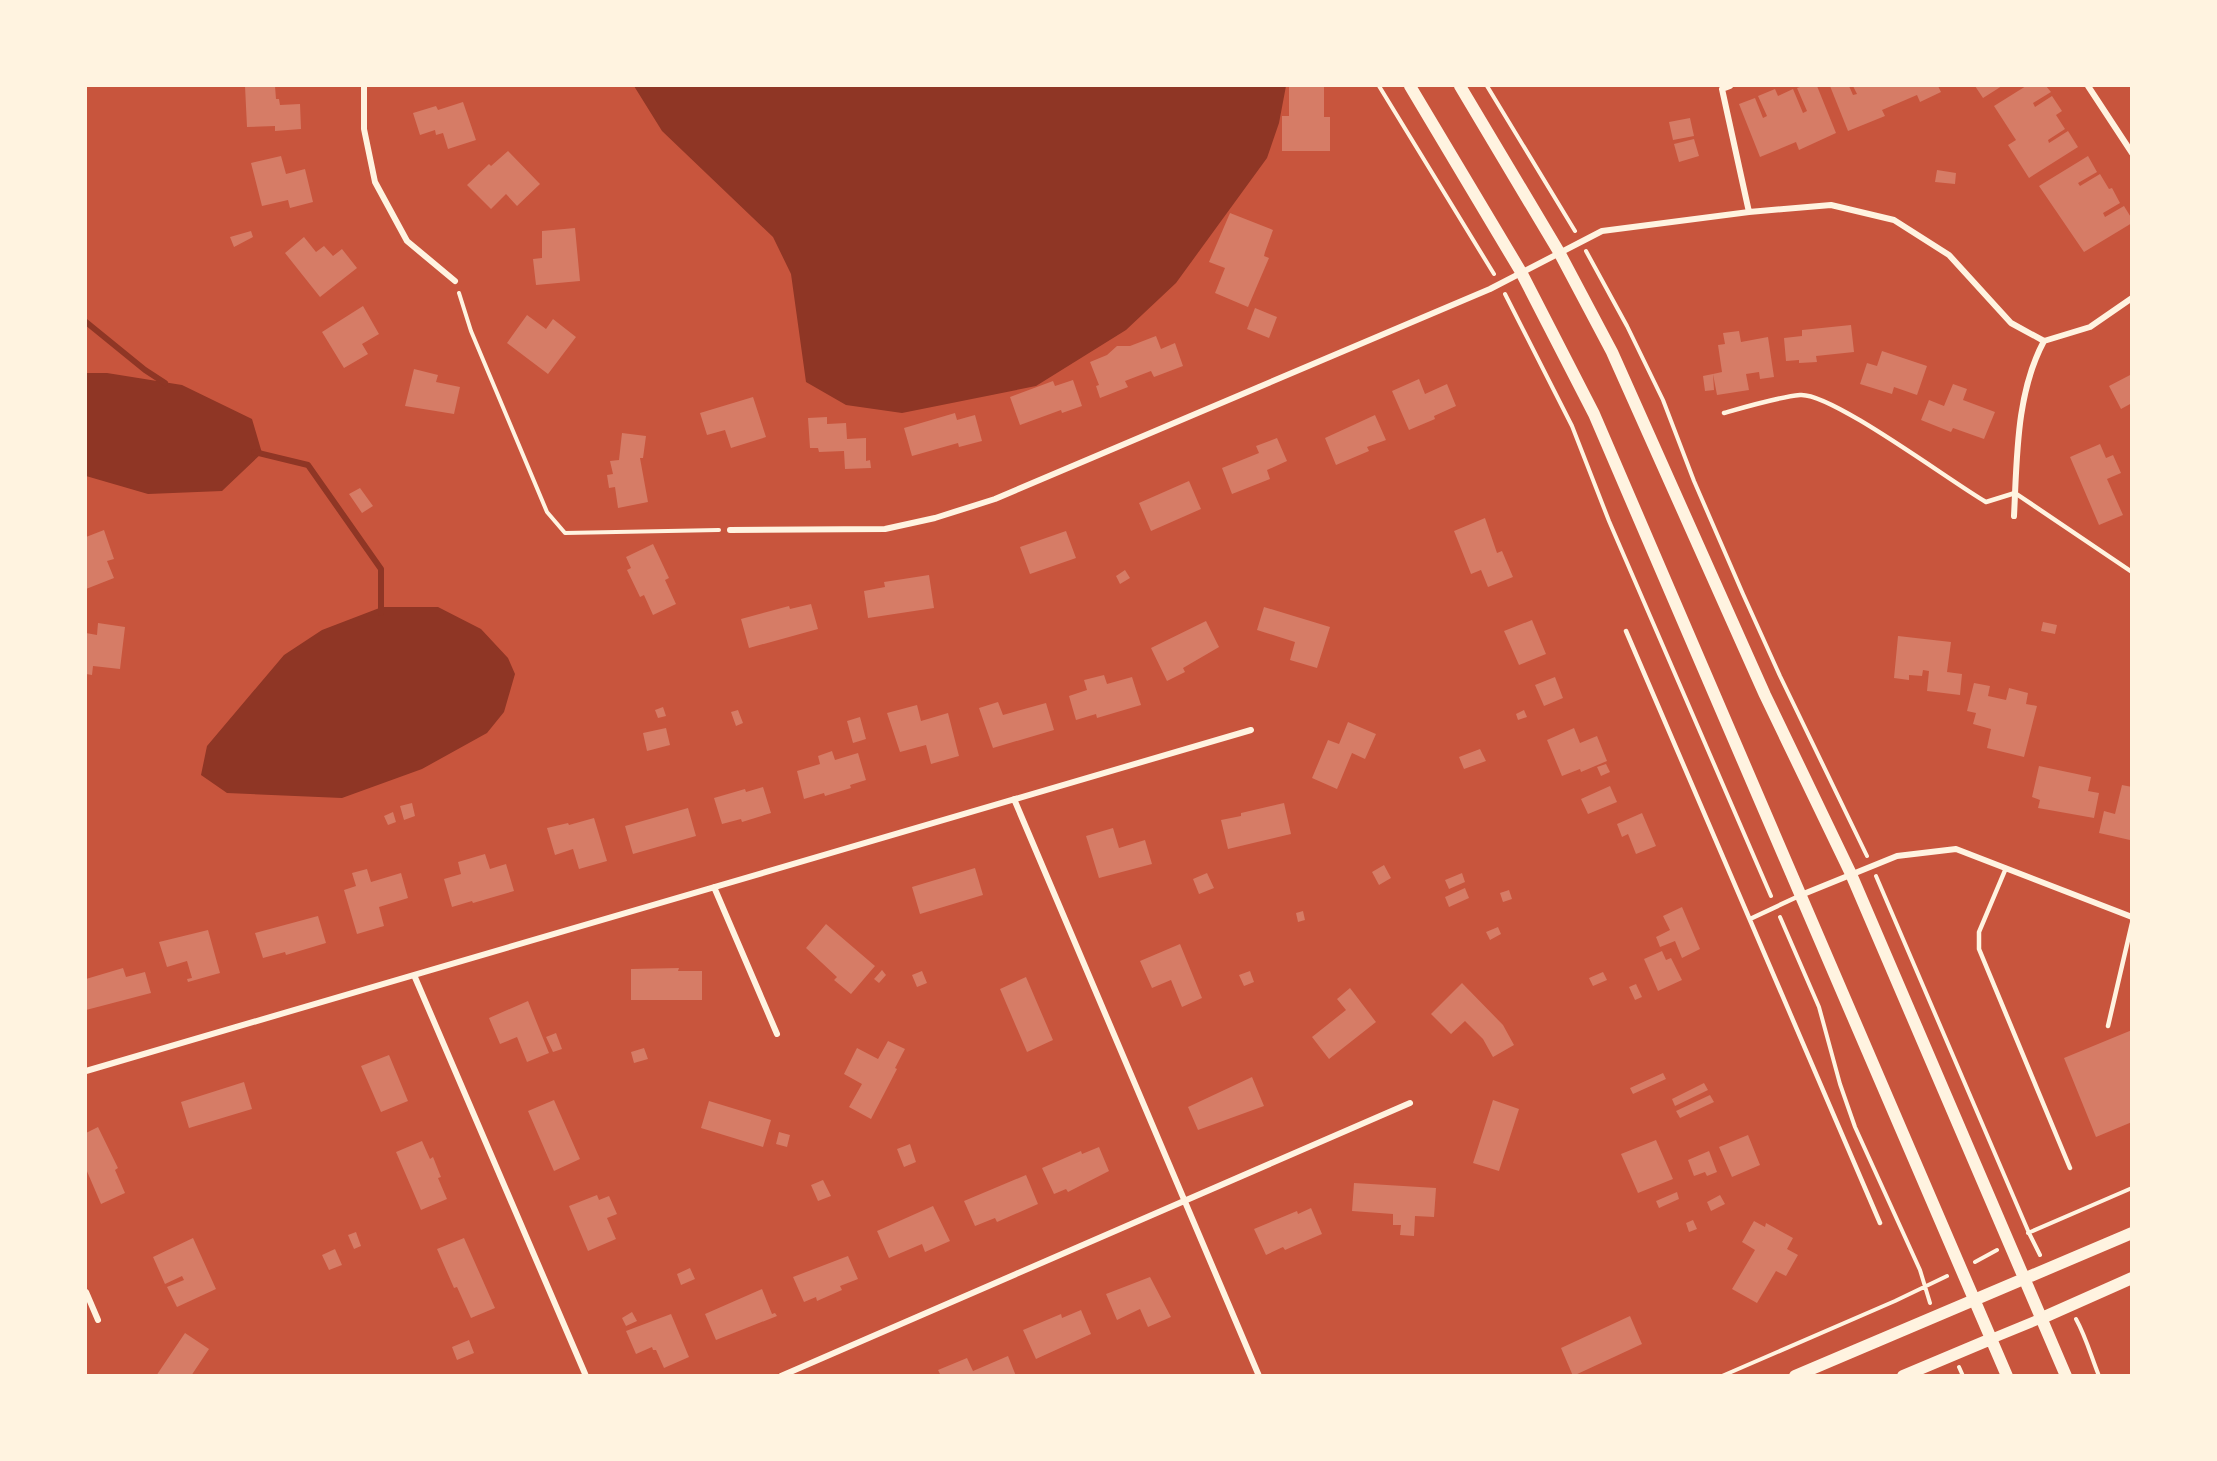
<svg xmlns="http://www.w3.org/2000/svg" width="2217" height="1461" font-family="'Exo 2',sans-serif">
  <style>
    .water { fill: #8f3625 }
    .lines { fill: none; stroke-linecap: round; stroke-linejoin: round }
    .stream { stroke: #8f3625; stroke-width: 6 }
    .building { fill: #d67c66 }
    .path { stroke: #fff3e0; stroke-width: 4 }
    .service { stroke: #fff3e0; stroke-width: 4.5 }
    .minor { stroke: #fff3e0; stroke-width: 6 }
    .tertiary { stroke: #fff3e0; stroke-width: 10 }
    .secondary { stroke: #fff3e0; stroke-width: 12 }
  </style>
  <rect width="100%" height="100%" fill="#c8553d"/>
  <path class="water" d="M634,86H1286L1279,123L1267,158L1176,283L1126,330L1036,386L902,413L846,405L806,382L791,274L773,237L662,131Z
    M86,373H107L182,385L252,419L262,453L222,491L148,494L86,476Z
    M382,607H438L481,629L508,658L515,674L504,712L487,733L422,769L342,798L227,793L201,775L207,746L284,655L322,630Z"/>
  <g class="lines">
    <path class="stream" d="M86,322L145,370L165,383
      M254,452L308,465L381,569V613"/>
  </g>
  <path class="building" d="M245,86H275L276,99H279L280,105L300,104L301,129L275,131V126L247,127Z
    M1289,86H1324V117H1330V151H1282V116H1289Z
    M1803,86H1817L1836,133L1799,150L1796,142L1760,157L1739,104L1755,98L1763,118L1767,116L1758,96L1775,89L1778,96L1793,89L1803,113L1807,111L1797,88Z
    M1830,86H1849L1853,95L1857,94L1853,86H1938L1941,92L1920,102L1917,95L1882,110L1885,116L1848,131Z
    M1975,86H2002L1983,98Z
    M2026,86H2046L2051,92L2033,103L2035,107L2052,96L2062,111L2056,115L2065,129L2048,140L2049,143L2068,131L2078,147L2029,178L2008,145L2016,140L1994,106Z
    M463,102L476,140L448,149L443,133L436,135L435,130L420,135L413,113L436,106L438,110Z
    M1690,118L1694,136L1673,140L1669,122Z
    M1694,139L1699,156L1679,162L1674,144Z
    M508,151L540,184L517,206L506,194L491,209L467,185L489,164L491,166Z
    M281,156L286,174L305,169L313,202L290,208L288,200L262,206L251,163Z
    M2088,156L2097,172L2078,183L2080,186L2100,174L2109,189L2112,188L2120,203L2103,213L2105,217L2124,206L2132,219V223L2084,252L2039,186Z
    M1937,170L1956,173L1955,184L1935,182Z
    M1230,213L1273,230L1265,252L1264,256L1269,258L1248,307L1215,293L1225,268L1209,262Z
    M575,228L580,281L536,285L533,259L542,258V231Z
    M251,231L253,237L234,247L230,237Z
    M304,237L316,252L324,246L333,256L342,249L357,268L320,297L285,253Z
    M363,306L379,334L362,344L368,354L344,368L322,332Z
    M1255,308L1277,317L1269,338L1247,329Z
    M527,315L546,329L553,319L576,337L548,374L507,343Z
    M1851,325L1854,352L1816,356L1817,362L1799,363V360L1786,361L1784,338L1802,336V330Z
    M1739,331L1741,342L1768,337L1774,377L1760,379L1759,372L1746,374L1749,390L1717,395L1713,374L1714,390L1705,391L1703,376L1713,374L1722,372L1718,345L1725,344L1723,333Z
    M1156,336L1161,349L1175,343L1183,366L1154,377L1151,371L1125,381L1128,387L1100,398L1096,386L1099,385L1090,362L1107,355L1117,346H1130Z
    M1882,351L1927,366L1917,395L1894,387L1892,394L1860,384L1867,363L1877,366Z
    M414,369L438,375L436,382L460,387L454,414L405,406Z
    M2132,374V403L2121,409L2109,386Z
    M1419,379L1425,394L1447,384L1456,406L1434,416L1435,419L1409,430L1392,391Z
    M1073,380L1082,406L1062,413L1061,410L1020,425L1010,397L1053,381L1055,386Z
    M1953,384L1967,389L1963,400L1995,412L1984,439L1953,428L1951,432L1921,420L1929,400L1944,406Z
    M753,397L766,437L731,448L725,430L707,435L700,413Z
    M955,413L957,420L975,415L982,441L959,447L958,443L912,456L904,428Z
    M1375,415L1386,440L1367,447L1369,451L1336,465L1325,438Z
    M827,417V424L846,423L847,439L866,438V461L870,460L871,468L845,469L844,451L819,452L818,448H810L808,418Z
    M622,433L646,436L643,458H640L648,502L618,508L615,487L609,488L607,475L613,474L610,461L619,460Z
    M1277,438L1287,461L1267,470L1270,479L1232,494L1222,468L1259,453L1256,446Z
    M2100,444L2106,458L2113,455L2121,473L2107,479L2123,515L2099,525L2070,457Z
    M1189,481L1201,509L1151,531L1139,503Z
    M360,488L373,506L362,513L349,494Z
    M1485,518L1497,553L1502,551L1513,577L1488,587L1481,570L1471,574L1454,531Z
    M104,530L114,559L107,561L114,578L86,589V537Z
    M1066,531L1076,558L1030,574L1020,547Z
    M653,544L669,578L665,580L676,604L653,615L644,595L640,597L627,570L631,568L626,557Z
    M1125,570L1130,578L1120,584L1116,576Z
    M929,575L934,608L868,618L864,591L885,587L884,582Z
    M811,604L818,629L749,648L741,619L789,606L790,609Z
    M1264,607L1330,627L1317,668L1290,660L1295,642L1257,630Z
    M1532,620L1546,654L1519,665L1504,631Z
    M1206,621L1219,647L1183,668L1185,672L1167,681L1151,648Z
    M2043,622L2057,625L2055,634L2041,631Z
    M98,623L125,627L120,669L93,666L92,675L86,674V633L97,635Z
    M1898,636L1951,642L1947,672L1962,674L1960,695L1927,691L1929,671L1923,670L1922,676L1909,675V680L1894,678Z
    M1104,675L1107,684L1132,677L1141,705L1097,718L1096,714L1076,720L1069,696L1087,690L1084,680Z
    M1555,677L1563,698L1544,706L1535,685Z
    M1974,683L1990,686L1988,696L2006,700L2009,688L2028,693L2026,704L2037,706L2024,757L1987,748L1991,729L1973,724L1976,713L1967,711Z
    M998,702L1003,715L1046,703L1054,730L993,748L979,708Z
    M917,705L921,721L948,713L959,756L931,764L926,745L900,752L887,713Z
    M663,707L666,716L658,718L655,710Z
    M738,710L743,723L736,726L731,712Z
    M1524,710L1527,717L1518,720L1516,714Z
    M860,717L866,739L853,743L847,721Z
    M1348,722L1376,734L1365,759L1352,753L1337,789L1312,778L1328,740L1339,744Z
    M666,728L670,745L647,751L643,733Z
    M1574,728L1580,743L1597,736L1607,761L1581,772L1580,769L1562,776L1547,740Z
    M1480,749L1486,761L1464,769L1459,757Z
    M832,751L835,760L858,753L866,780L850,785L851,788L825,796L824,793L804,799L797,771L820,764L818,756Z
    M1606,764L1610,772L1601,776L1597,767Z
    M2039,766L2091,777L2088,791L2099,793L2094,818L2038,808L2040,800L2032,797Z
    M2122,785L2132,787L2130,840L2099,833L2104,811L2115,814Z
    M1610,786L1617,802L1588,814L1581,799Z
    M763,787L771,813L742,822L741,819L722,824L714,798L745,789L746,792Z
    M412,803L415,816L404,820L400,806Z
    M1284,803L1291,834L1228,849L1221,820L1241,816V813Z
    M688,808L696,836L633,854L625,826Z
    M393,812L396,822L388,825L384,816Z
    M1642,813L1656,846L1636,854L1628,834L1622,837L1617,824Z
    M594,818L607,861L579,869L573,849L555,855L547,828L568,823L569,825Z
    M1113,828L1119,848L1145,840L1152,864L1099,878L1086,836Z
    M485,854L490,869L506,864L514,891L473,903L472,901L452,907L444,879L461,874L458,862Z
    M1384,865L1391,878L1379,885L1372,872Z
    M975,868L983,895L920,914L912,887Z
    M367,869L371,882L401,873L408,898L379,907L384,926L357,934L344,890L356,886L352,873Z
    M1207,873L1214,888L1199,894L1193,879Z
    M1462,873L1465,882L1449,889L1445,880Z
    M1465,888L1469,898L1449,907L1445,897Z
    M1509,890L1512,899L1503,902L1500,893Z
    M1682,907L1700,949L1682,958L1675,941L1660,947L1656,937L1670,930L1663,916Z
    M1303,911L1305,920L1298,922L1296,913Z
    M318,916L326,943L286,955L285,952L263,958L255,933Z
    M826,924L875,966L851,994L834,980L837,977L806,948Z
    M1498,927L1501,934L1490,940L1486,932Z
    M208,930L220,973L188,982L187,979L192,978L187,961L167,967L159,942Z
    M1180,944L1202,998L1182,1007L1171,980L1152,988L1140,961Z
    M1662,951L1666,960L1671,958L1682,980L1658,991L1644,959Z
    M123,968L126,977L145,972L151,993L86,1010V979Z
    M679,968L678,971H702V1000H631V969Z
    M882,970L886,975L879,983L874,979Z
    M922,971L927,983L917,987L912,975Z
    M1250,971L1254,982L1244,986L1239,975Z
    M1603,972L1607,980L1593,986L1589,978Z
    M1026,977L1053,1040L1027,1052L1000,989Z
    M1462,983L1503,1025L1514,1045L1493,1057L1483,1039L1465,1021L1451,1034L1431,1014Z
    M1636,984L1642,997L1635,1000L1629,987Z
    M1350,988L1376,1022L1329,1059L1312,1037L1346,1010L1337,999Z
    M528,1001L549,1053L527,1062L517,1037L500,1044L489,1018Z
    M2132,1030V1122L2096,1137L2064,1058Z
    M556,1033L562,1049L553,1052L546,1037Z
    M888,1041L905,1049L895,1068L897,1069L871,1119L849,1107L862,1084L844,1074L857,1048L878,1059Z
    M644,1048L648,1059L634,1063L631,1052Z
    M389,1055L408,1101L381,1112L361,1066Z
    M1663,1073L1666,1079L1633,1094L1630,1088Z
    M1252,1077L1264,1106L1198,1130L1188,1107Z
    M244,1082L252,1109L189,1128L181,1102Z
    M1704,1083L1708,1090L1675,1106L1672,1099Z
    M1710,1095L1714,1102L1680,1118L1676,1111Z
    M554,1100L580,1159L554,1171L528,1111Z
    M1493,1100L1519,1109L1499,1171L1473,1163Z
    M709,1101L771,1120L763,1147L701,1128Z
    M98,1127L118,1168L115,1170L125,1193L101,1204L86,1169V1133Z
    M779,1132L790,1135L787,1147L776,1144Z
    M1748,1135L1760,1165L1732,1177L1719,1147Z
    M1656,1140L1673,1179L1638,1193L1621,1154Z
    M422,1141L430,1159L433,1157L441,1177L438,1178L447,1199L421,1210L396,1152Z
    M910,1144L916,1162L904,1167L897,1149Z
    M1099,1147L1109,1171L1068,1192L1066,1189L1054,1194L1042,1168L1081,1151L1082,1154Z
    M1709,1151L1717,1172L1707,1176L1705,1172L1694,1176L1688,1160Z
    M1026,1175L1038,1204L997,1222L995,1218L975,1226L964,1201Z
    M823,1180L831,1196L818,1201L811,1185Z
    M1354,1183L1436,1188L1434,1217L1415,1216L1414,1236L1400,1235L1401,1225H1393V1214L1352,1211Z
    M1677,1192L1679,1199L1659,1208L1656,1201Z
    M597,1195L599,1200L609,1196L617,1214L607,1218L616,1239L588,1251L569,1206Z
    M1720,1195L1725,1204L1711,1211L1707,1202Z
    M933,1206L950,1241L925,1252L922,1244L889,1258L877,1231Z
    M1311,1208L1322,1234L1285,1250L1283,1247L1266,1255L1254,1229L1297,1211L1298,1214Z
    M1693,1220L1697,1229L1689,1232L1686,1223Z
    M1754,1221L1765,1227L1766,1223L1793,1238L1787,1249L1798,1255L1786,1276L1776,1271L1757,1303L1732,1289L1755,1250L1742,1242Z
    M356,1232L361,1246L354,1249L348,1235Z
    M193,1238L216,1289L177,1307L167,1287L184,1280L182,1276L165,1284L153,1257Z
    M464,1238L495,1308L471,1318L457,1287L454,1288L437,1249Z
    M335,1249L342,1265L329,1270L322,1255Z
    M848,1256L858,1279L840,1286L842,1290L817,1301L816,1297L804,1302L793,1277Z
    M690,1268L695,1279L681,1285L677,1274Z
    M1150,1277L1171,1317L1148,1327L1140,1309L1117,1320L1106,1294Z
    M762,1289L772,1314L775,1313L777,1316L716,1340L705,1314Z
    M1081,1310L1091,1334L1036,1359L1023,1330L1061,1314L1062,1318Z
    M632,1312L637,1321L626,1326L622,1318Z
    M671,1314L689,1357L664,1368L656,1350H653L652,1347L636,1354L626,1331Z
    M1630,1316L1642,1344L1573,1376L1561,1348Z
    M185,1333L209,1349L191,1376H156Z
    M469,1340L474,1353L457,1360L452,1347Z
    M1008,1356L1016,1376H941L938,1370L967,1358L973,1371Z"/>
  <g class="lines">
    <path class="path" d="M1379,86L1494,274
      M1487,86L1575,231
      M1586,251L1627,326L1663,400L1694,481L1743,594L1780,676L1867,856
      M459,293L471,331L547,512L565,533L719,530
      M1505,294L1572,426L1609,521L1771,896
      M1876,876L2029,1233L2040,1255
      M1780,917L1819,1007L1840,1084L1855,1127L1920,1270L1930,1303
      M2028,1233L2132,1188
      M1975,1262L1997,1250
      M2076,1319C2086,1337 2091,1356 2099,1376
      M1959,1367L1963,1376
      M1722,1376L1895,1301L1947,1276"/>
    <path class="service" d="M1724,413C1745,407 1779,397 1800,395C1831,392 1951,482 1986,502L2015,493L2132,572
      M1626,631L1880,1223
      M2006,868L1979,932V949L2070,1168
      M1750,919L1799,896
      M2108,1026L2132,923"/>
    <path class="minor" d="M364,86V129L375,182L407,241L455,281
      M1730,86L1722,89L1749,212
      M2088,86L2132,153
      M2014,516C2017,458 2016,393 2044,341
      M730,530L885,529L935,518L995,499L1490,289L1602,231L1749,212L1831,205L1894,220L1949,255L2011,323L2044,341L2090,327L2132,298
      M1014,799L1259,1376
      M714,887L777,1034
      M1801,895L1897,856L1956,849L2132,917
      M414,975L586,1376
      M86,1071L1251,730
      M86,1292L98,1320
      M781,1376L1410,1103"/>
    <path class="tertiary" d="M1991,1339L2042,1318"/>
    <path class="secondary" d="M1410,86L1521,272L1594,414L2007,1376
      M1460,86L1559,252L1612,352L1765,695L1851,874L2066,1376
      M2042,1318L2132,1278
      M1795,1376L2132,1233
      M1903,1376L1991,1339"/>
  </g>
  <rect width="2217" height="1461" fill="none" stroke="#fff3e0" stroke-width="174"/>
</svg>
